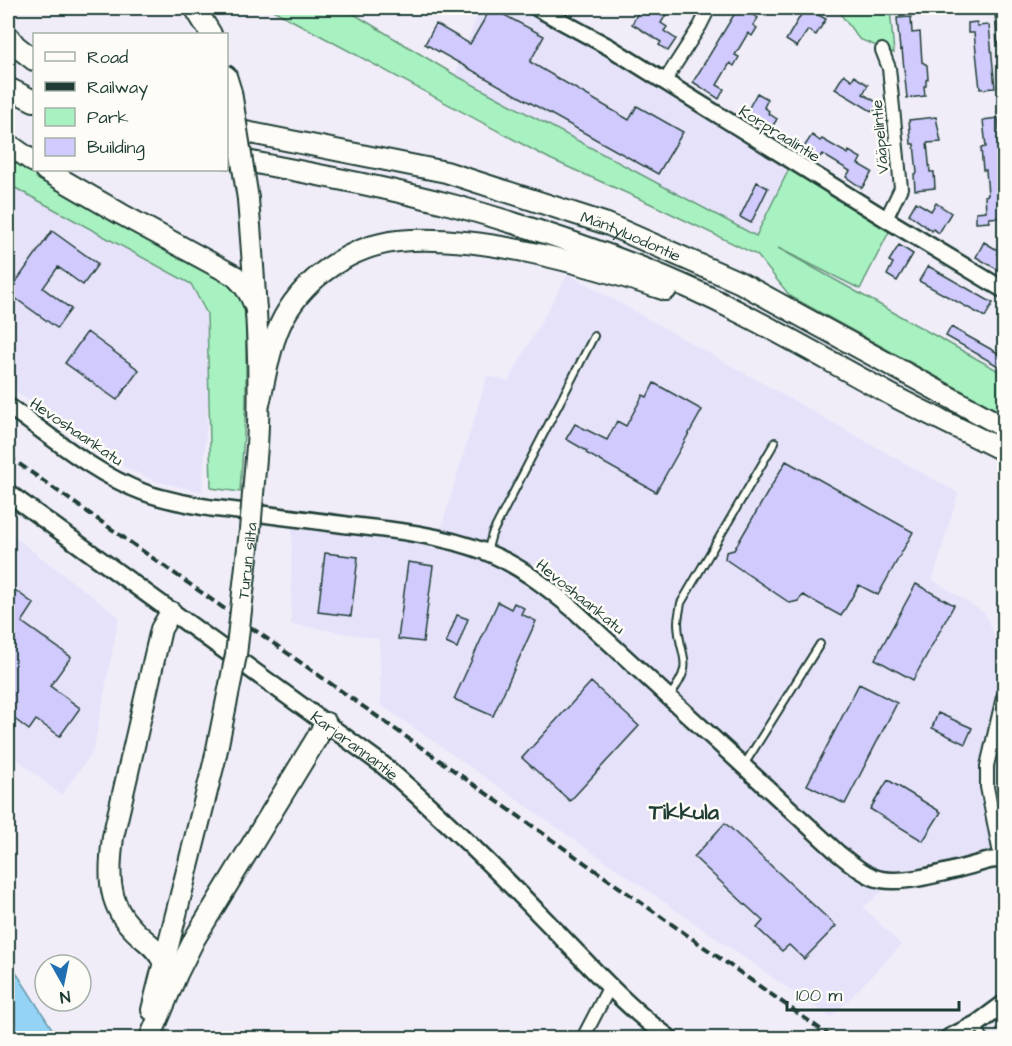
<svg xmlns="http://www.w3.org/2000/svg" width="1012" height="1046" font-family="'Architects Daughter',sans-serif">
  <style>
    .built { fill: #e6e2fa }
    .green { fill: #a8f1c0; stroke: #64977a; stroke-width: 1.5 }
    .water { fill: #94d3f5; stroke: #6597a8; stroke-width: 1.5 }
    .building { fill: #d0cafd; stroke: #1f3d34; stroke-width: 1.5 }
    .lines { fill: none; stroke-linecap: round; stroke-linejoin: round }
    .service-casing { stroke: #1f3d34; stroke-width: 10 }
    .minor-casing { stroke: #1f3d34; stroke-width: 16 }
    .tertiary-casing { stroke: #1f3d34; stroke-width: 20 }
    .secondary-casing { stroke: #1f3d34; stroke-width: 21 }
    .trunk-casing { stroke: #1f3d34; stroke-width: 24 }
    .service { stroke: #fdfcf7; stroke-width: 6 }
    .minor { stroke: #fdfcf7; stroke-width: 12 }
    .tertiary { stroke: #fdfcf7; stroke-width: 15 }
    .secondary { stroke: #fdfcf7; stroke-width: 16 }
    .trunk { stroke: #fdfcf7; stroke-width: 20 }
    .rail { stroke: #1f3d34; stroke-width: 4; stroke-dasharray: 9 4.5; stroke-linecap: butt }
    .trunk-bridge-casing { stroke: #1f3d34; stroke-width: 24; stroke-linecap: butt }
    .trunk-bridge { stroke: #fdfcf7; stroke-width: 20 }
    .labels { text-anchor: middle; stroke-width: 5; stroke-linejoin: round; paint-order: stroke }
    .street-label { font-size: 16px; fill: #1f3d34; stroke: #fdfcf7 }
    .district-label { font-size: 22px; font-weight: bold; fill: #1f3d34; stroke: #fdfcf7 }
  </style>
  <rect width="100%" height="100%" fill="#f0edf9"/>
  <filter id="ink" filterUnits="userSpaceOnUse"><feTurbulence type="fractalNoise" baseFrequency=".0167" numOctaves="2"/><feDisplacementMap in="SourceGraphic" scale="12" xChannelSelector="R" yChannelSelector="G"/><feConvolveMatrix kernelMatrix="1 2 1 2 8 2 1 2 1" color-interpolation-filters="sRGB"/></filter>
  <g filter="url(#ink)">
    <path class="built" d="M480,8H514L560,29L790,167L756,236L455,75Z
      M8,173L190,284L206,316L209,388L202,492L155,481L124,467L8,386Z
      M568,274L958,493L933,580L985,613L1004,660V744L994,778L1004,837V852L912,868L863,907L901,945L831,1018L381,705L379,639L291,624L292,522L436,545L487,376L508,381Z
      M8,532L119,617L93,752L61,795L8,752Z"/>
    <path class="green" d="M269,8H344L455,75L756,236L790,167L893,224L860,289L778,248L1004,374V414L790,296L757,255L649,203L550,159Z
      M836,8H890L894,53L859,39Z
      M8,154L55,185L230,282L243,298L246,322V403L240,492L211,488L207,314L191,284L8,184Z"/>
    <path class="water" d="M8,949L17,974L58,1038H8Z"/>
    <path class="building" d="M491,8L544,36L530,62L629,120L637,106L683,132L658,174L425,44L436,24L470,44Z
      M652,8H670L661,23L667,27L664,31L676,39L668,51L659,45L661,42L632,24L640,9L648,14Z
      M738,8H742L758,18L753,25L757,28L752,36L748,33L735,55L739,57L734,66L730,63L717,85L724,89L719,99L693,82Z
      M805,8L826,19L816,35L808,30L797,47L786,40Z
      M911,17L912,33L920,32L922,62L927,65L928,79L926,80V86H924L925,96L907,98L902,49L900,50L897,18Z
      M977,22V26L989,25L995,88L980,89L974,33H968V23Z
      M844,74L852,80L854,76L868,85L863,94L878,103L873,112L835,89Z
      M757,93L768,99L764,107L769,111L768,113L777,119L771,129L745,115Z
      M936,117L941,142L927,143L930,172H934L935,188L915,190L914,174L917,173L914,144H911L909,120Z
      M998,118L1005,188V217L989,218L990,222L976,223V212L986,211L985,196L988,195L986,170H983L981,148L986,147L983,120Z
      M812,135L820,141L822,139L848,154L849,151L861,158L858,164L872,172L862,188L846,177L850,171L822,154L818,160L802,150Z
      M757,182L768,188L751,223L740,217Z
      M916,202L931,211L936,203L951,213L939,233L933,229L932,231L909,214Z
      M52,231L98,264L83,285L58,267L43,288L71,309L57,328L8,293Z
      M984,242L999,251L997,254L1005,258V274L976,257Z
      M899,245L913,254L897,281L887,275L893,263L889,261Z
      M928,266L993,303L985,317L919,281Z
      M951,327L1005,357V370L946,336Z
      M87,332L139,370L117,400L65,363Z
      M654,383L702,410L656,492L586,453L587,451L566,439L575,424L607,440L617,421L626,426L643,395L647,397Z
      M786,461L913,532L878,595L859,585L841,616L803,595L798,601L790,603L725,559L726,552L734,550Z
      M325,553L358,557L351,616L318,612Z
      M408,562L433,566L423,642L398,639Z
      M916,584L954,605L913,680L875,659Z
      M8,585L34,604L22,622L71,657L50,686L80,708L60,736L36,720L29,730L8,714Z
      M498,602L511,609L514,603L524,608L521,614L536,621L493,716L454,699Z
      M457,615L468,619L457,648L446,643Z
      M591,682L639,726L570,801L522,758Z
      M859,684L897,703L845,804L807,785Z
      M938,713L972,728L965,744L932,728Z
      M888,780L941,812L923,841L870,809Z
      M725,823L836,926L804,959L789,945L782,951L757,928L763,921L694,857Z"/>
    <g class="lines">
      <g class="service-casing">
        <path id="service" d="M487,552L492,534L594,336
          M669,697C697,660 679,660 678,623C678,617 680,610 681,603L775,442
          M744,765L820,644
          M977,1025L985,1038"/>
      </g>
      <g class="minor-casing">
        <path id="minor" d="M1002,8L1004,39
          M882,50L889,68L901,188L886,219
          M664,82L700,26L709,8
          M1001,859L987,787V766L1003,697
          M583,1038L610,986"/>
      </g>
      <g class="tertiary-casing">
        <path id="tertiary" d="M537,8L609,47L886,219L1004,290
          M8,406C51,436 93,473 143,492C165,500 188,504 211,508C256,513 302,519 347,525C394,530 442,535 486,552C519,565 547,587 574,610L838,853C849,862 859,871 873,877C900,889 962,867 992,860L1004,859"/>
      </g>
      <g class="secondary-casing">
        <g id="secondary">
          <path id="s1" d="M8,493L383,765C441,815 496,869 549,924C588,964 625,1006 669,1038"/>
          <path d="M949,1038L977,1024L1004,1004"/>
        </g>
      </g>
      <g class="trunk-casing">
        <g id="trunk">
          <path d="M195,8L211,34"/>
          <path d="M8,36L16,46L34,60"/>
          <path d="M226,76L231,92"/>
          <path d="M8,88L34,101"/>
          <path id="s2" d="M226,128L446,172L607,224L739,282L1004,427"/>
          <path d="M8,144L34,162"/>
          <path d="M226,157C303,172 381,186 456,206C520,224 584,245 645,269C734,304 815,354 899,399C934,417 969,433 1004,451"/>
          <path d="M45,170L121,214L235,276C246,286 251,296 256,309"/>
          <path d="M248,199C254,281 262,363 257,446"/>
          <path d="M259,404C266,375 270,343 284,317C307,276 352,246 398,241C479,233 589,265 666,290"/>
          <path d="M163,961C154,944 143,941 131,927C106,902 109,869 113,837L161,629L171,612"/>
          <path d="M152,1010L215,759"/>
          <path d="M150,1038L177,974L195,938L326,723"/>
        </g>
      </g>
      <use href="#service" class="service"/>
      <use href="#minor" class="minor"/>
      <use href="#tertiary" class="tertiary"/>
      <use href="#secondary" class="secondary"/>
      <use href="#trunk" class="trunk"/>
      <path class="rail" d="M8,456L833,1038"/>
      <g class="trunk-bridge-casing">
        <g id="trunk-bridge">
          <path d="M231,92L248,199"/>
          <path id="s3" d="M215,759L236,655L250,530L257,446"/>
        </g>
      </g>
      <use href="#trunk-bridge" class="trunk-bridge"/>
    </g>
  </g>
  <g class="labels">
    <g class="street-label">
      <text transform="translate(780 133) rotate(32)" y="6">Korpraalintie</text>
      <text transform="translate(879 137) rotate(-95)" y="6">Vääpelintie</text>
      <text dy="6" stroke="none"><textPath href="#s2" startOffset="420">Mäntyluodontie</textPath></text>
      <text transform="translate(77 431) rotate(34)" y="6">Hevoshaankatu</text>
      <text dy="6" stroke="none"><textPath href="#s3" startOffset="201">Turun silta</textPath></text>
      <text transform="translate(581 596) rotate(39)" y="6">Hevoshaankatu</text>
      <text dy="6" stroke="none"><textPath href="#s1" startOffset="429">Karjarannantie</textPath></text>
    </g>
    <g class="district-label">
      <text x="684" y="819">Tikkula</text>
    </g>
  </g>
  <rect width="1012" height="1046" fill="none" stroke="#fdfcf7" stroke-width="30"/>
  <rect x="15" y="15" width="982" height="1016" fill="none" stroke="#1f3d34" stroke-width="2" filter="url(#ink)"/>
  <rect x="33" y="33" width="195" height="138" fill="#fdfcf7" stroke="#a4b0a9" stroke-width="1.5"/>
  <rect x="45" y="52" width="30" height="9" fill="#fdfcf7" stroke="#a4b0a9" stroke-width="1.5"/>
  <text x="87" y="63" font-size="18" fill="#1f3d34">Road</text>
  <rect x="45" y="82" width="30" height="9" fill="#1f3d34" stroke="#a4b0a9" stroke-width="1.5"/>
  <text x="87" y="93" font-size="18" fill="#1f3d34">Railway</text>
  <rect x="45" y="108" width="30" height="18" fill="#a8f1c0" stroke="#a4b0a9" stroke-width="1.5"/>
  <text x="87" y="123" font-size="18" fill="#1f3d34">Park</text>
  <rect x="45" y="138" width="30" height="18" fill="#d0cafd" stroke="#a4b0a9" stroke-width="1.5"/>
  <text x="87" y="153" font-size="18" fill="#1f3d34">Building</text>
  <g transform="translate(63 983) rotate(171)"><circle r="28" fill="#fdfcf7" stroke="#a4b0a9" stroke-width="1.5"/>
  <path d="M0-4.5L10 22L0 15L-10 22Z" fill="#1f6fb2"/>
  <text y="-9" font-size="16" font-weight="bold" text-anchor="middle" fill="#1f3d34">N</text>
  </g>
  <path d="M787 1001v9h172v-9" fill="none" stroke="#1f3d34" stroke-width="3"/>
  <text x="796" y="1001" font-size="18" fill="#1f3d34" stroke="#fdfcf7" stroke-width="4.5" paint-order="stroke">100 m</text>
</svg>
